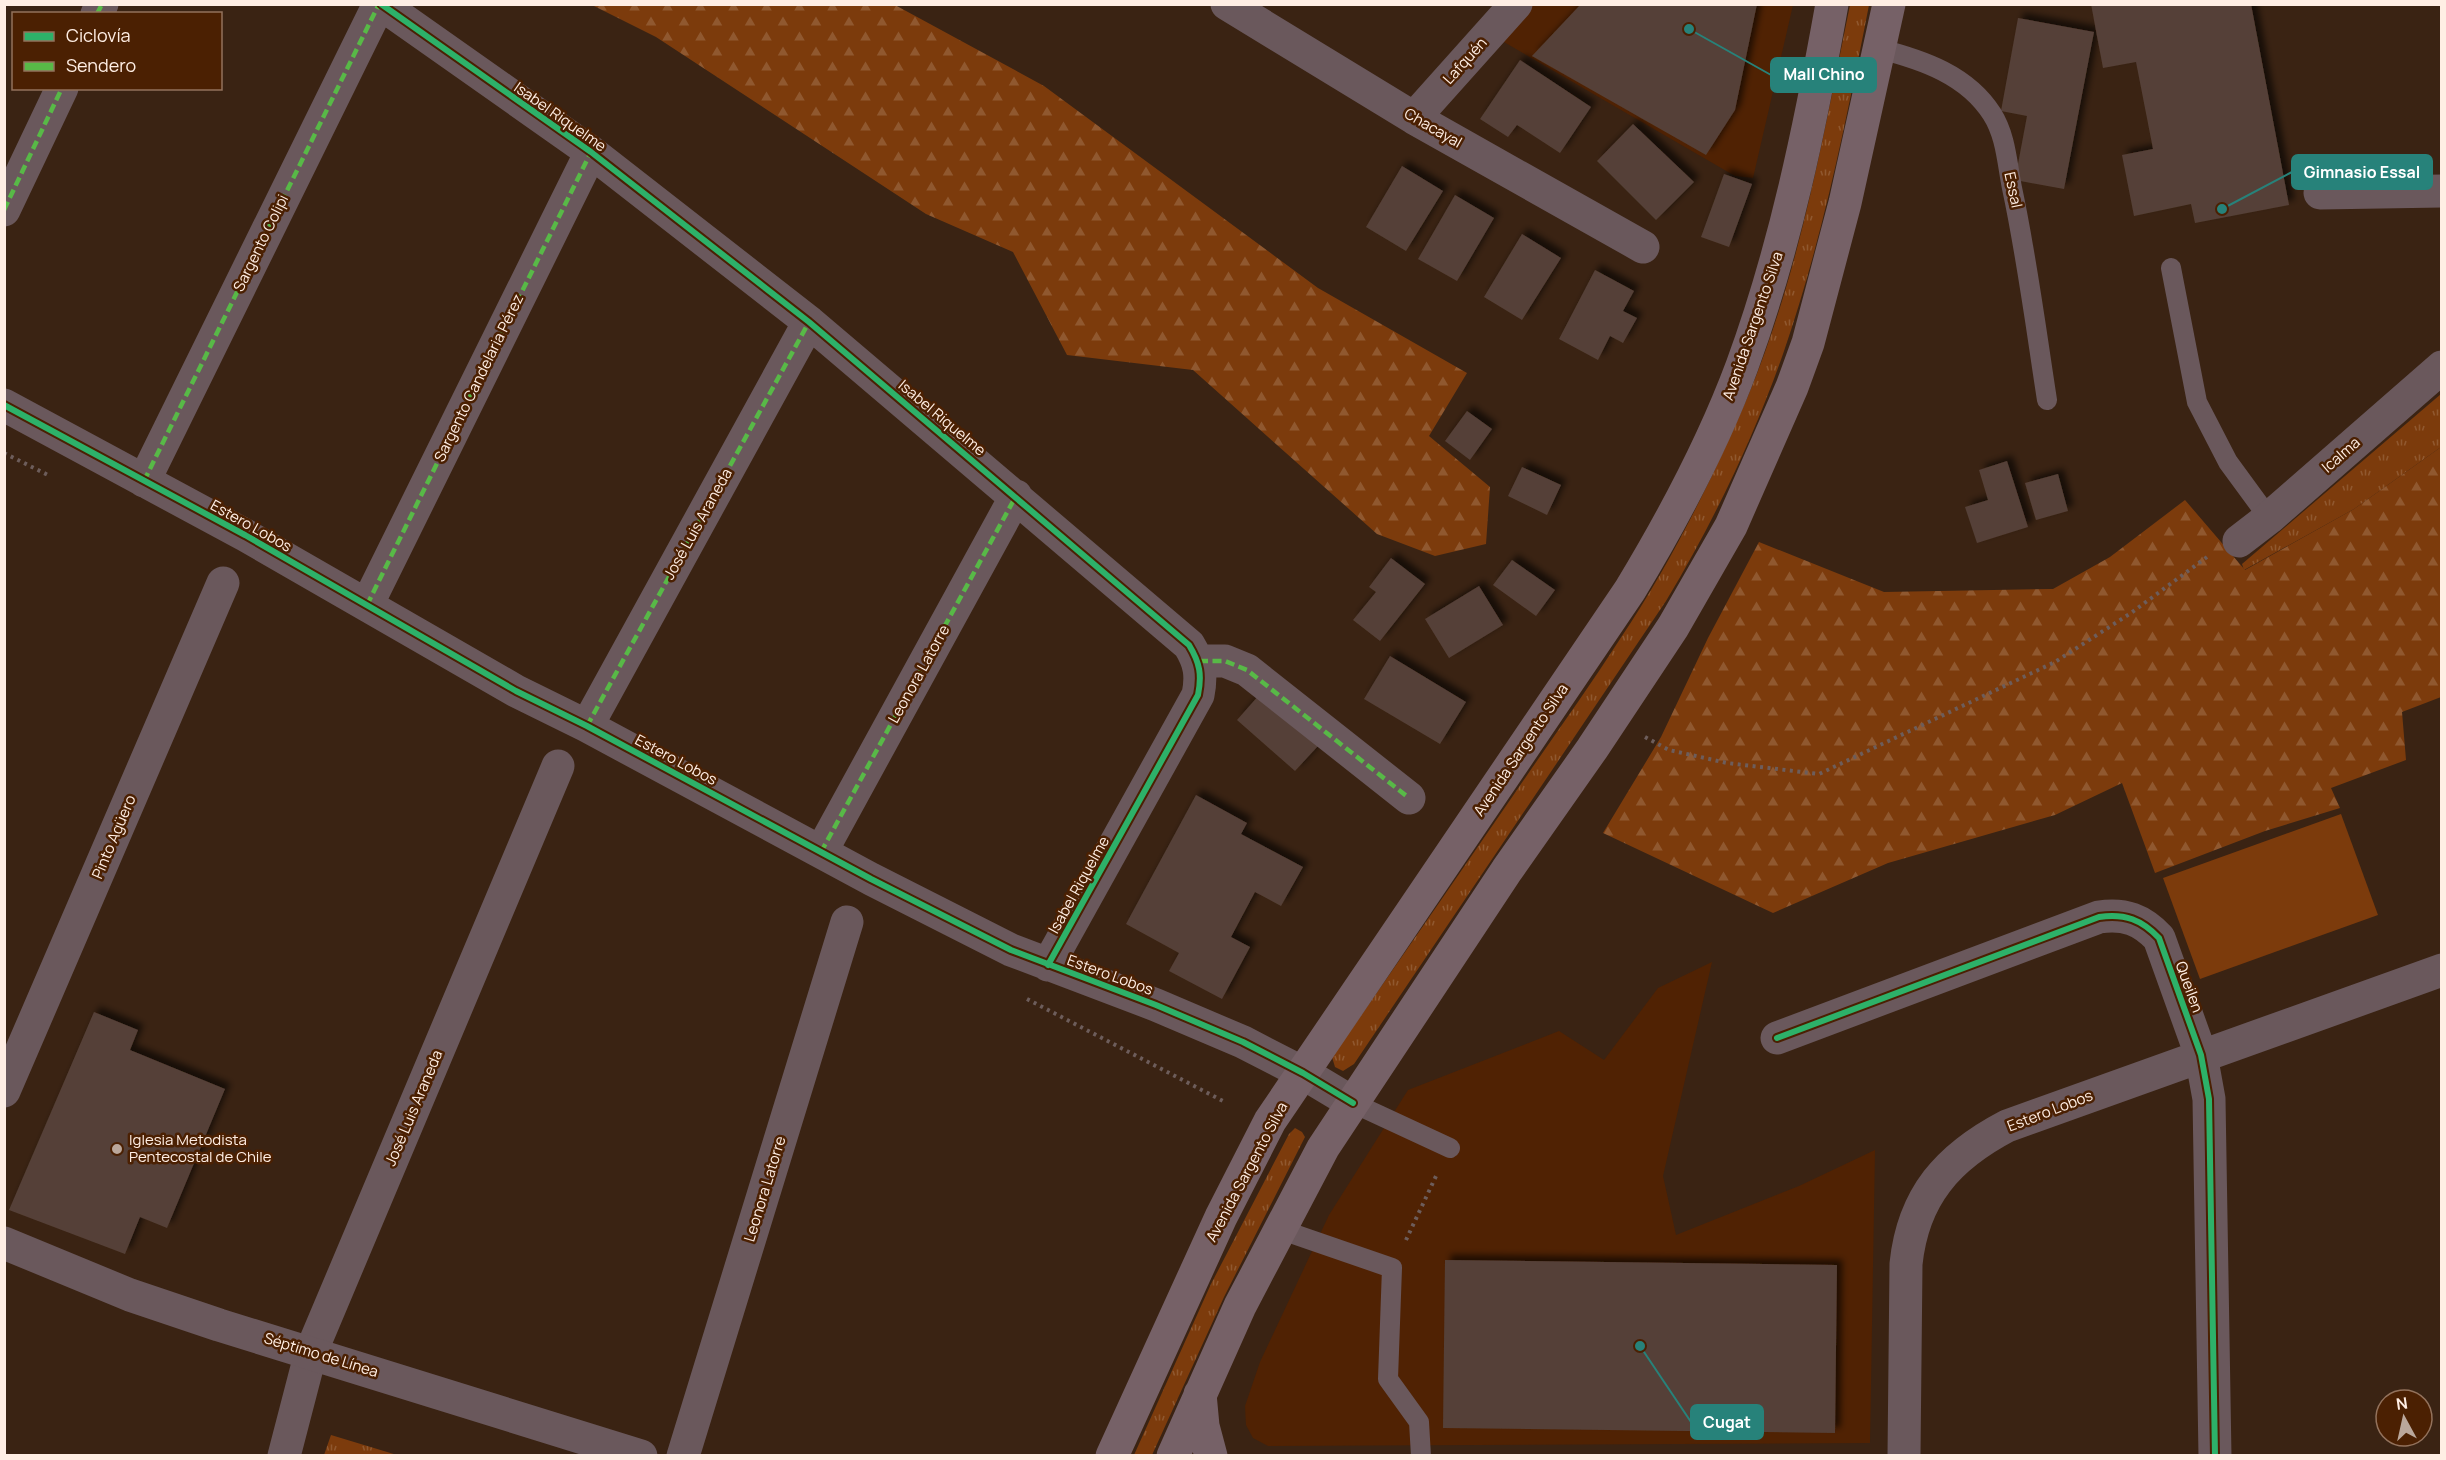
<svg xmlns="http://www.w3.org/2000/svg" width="2446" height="1460" font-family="Manrope,sans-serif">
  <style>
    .built { fill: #502203 }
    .grass { fill: url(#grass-tufts) }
    .forest { fill: url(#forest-firs) }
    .pitch { fill: #7c3b0c }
    .building { fill: #554037; filter: url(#shadow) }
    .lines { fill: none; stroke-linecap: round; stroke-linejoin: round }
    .path { stroke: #6d5d5b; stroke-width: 4; stroke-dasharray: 3 4.5; stroke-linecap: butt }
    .service { stroke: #6a585c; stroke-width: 20 }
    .minor { stroke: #6a585c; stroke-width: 33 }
    .tertiary { stroke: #6a585c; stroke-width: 33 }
    .secondary { stroke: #766167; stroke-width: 33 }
    .quiet { stroke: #58b947; stroke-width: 4.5; stroke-dasharray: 9 4.5; stroke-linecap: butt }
    .cycleway-casing { stroke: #4b2002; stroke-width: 10 }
    .cycleway { stroke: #2db169; stroke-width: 6 }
    .poi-dot { fill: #baa79b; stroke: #4b2002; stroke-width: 2 }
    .labels { text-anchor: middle; stroke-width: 5; stroke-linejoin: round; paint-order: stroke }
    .street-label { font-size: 15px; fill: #ffeee4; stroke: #4b2002 }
    .poi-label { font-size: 15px; fill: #ffeee4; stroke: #4b2002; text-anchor: start }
    .leader { fill: none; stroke: #27827a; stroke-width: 2 }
    .callout-dot { fill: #27827a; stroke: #4b2002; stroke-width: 2 }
    .callout { fill: #27827a; stroke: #27827a; stroke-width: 2 }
    .callout-label { font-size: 16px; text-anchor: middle; font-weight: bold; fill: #fff }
  </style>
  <defs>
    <pattern id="grass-tufts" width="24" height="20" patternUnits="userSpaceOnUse" patternTransform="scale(1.5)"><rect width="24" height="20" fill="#7c3b0c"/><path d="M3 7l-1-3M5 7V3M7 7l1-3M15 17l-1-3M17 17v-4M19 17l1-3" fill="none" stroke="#90582f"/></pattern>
    <pattern id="forest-firs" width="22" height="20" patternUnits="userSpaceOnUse" patternTransform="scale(1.5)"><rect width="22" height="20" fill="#7c3b0c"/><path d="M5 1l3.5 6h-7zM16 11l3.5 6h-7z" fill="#90582f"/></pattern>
    <filter id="shadow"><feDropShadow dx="5.5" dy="-5.5" stdDeviation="3" flood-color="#0009"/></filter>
  </defs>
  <rect width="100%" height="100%" fill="#3a2313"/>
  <path class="built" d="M1527,5H1793L1753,178L1735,176L1497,38Z
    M1712,962L1663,1176L1676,1235L1799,1186L1875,1150L1870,1443L1268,1446L1253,1438L1246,1425L1245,1406L1260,1362L1329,1215L1408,1090L1559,1031L1604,1060L1658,988Z"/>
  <path class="grass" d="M1850,5H1869C1846,122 1822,241 1783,354C1753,439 1713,523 1666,601L1354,1064L1343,1071L1335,1067L1332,1057C1395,967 1457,877 1519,787C1553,737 1588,689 1620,639C1671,563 1712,480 1748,396C1800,271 1823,137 1850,5Z
    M2441,394V447L2354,509L2244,570L2242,564Z
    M1295,1128L1302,1132L1305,1137L1224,1297L1152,1455H1134L1211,1284L1289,1134Z
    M331,1435L397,1455H324Z"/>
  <path class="forest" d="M592,5H895L1044,86L1318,288L1467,373L1429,436L1490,487L1486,544L1435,556L1377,534L1193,370L1067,355L1013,252L926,214L656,37Z
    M2441,447V697L2402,712L2406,760L2331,788L2340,808L2265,831L2155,873L2122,783L2055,815L1888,863L1773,913L1603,833L1661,737L1708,638L1759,542L1884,592L2053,589L2110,557L2185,500L2245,570L2354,509Z"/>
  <path class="pitch" d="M2341,814L2378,915L2200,979L2163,878Z"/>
  <path class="building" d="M1581,4H1757L1735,110L1706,155L1532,56Z
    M2091,4H2251L2289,205L2195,223L2191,204L2134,216L2122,155L2153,149L2136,62L2103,68Z
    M2018,18L2094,32L2064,189L2015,180L2027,116L2001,111Z
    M1520,60L1591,107L1560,153L1517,125L1508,137L1480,119Z
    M1633,124L1694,182L1656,220L1597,161Z
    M1402,166L1443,191L1406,251L1366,227Z
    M1724,174L1752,184L1729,247L1701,237Z
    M1455,195L1494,218L1457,281L1418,259Z
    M1522,234L1561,258L1522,320L1484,297Z
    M1595,270L1634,291L1623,311L1637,318L1623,343L1610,336L1598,360L1559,339Z
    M1467,411L1492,429L1470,460L1445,441Z
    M2007,461L2028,527L1977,543L1965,507L1988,500L1979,470Z
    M1522,467L1561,485L1547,515L1508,496Z
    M2058,474L2068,511L2036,520L2025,483Z
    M1391,558L1425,584L1380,641L1353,620L1376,592L1369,587Z
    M1512,560L1555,590L1536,616L1493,585Z
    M1479,586L1503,625L1449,658L1425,619Z
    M1390,656L1466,702L1440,744L1364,699Z
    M1260,694L1318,746L1295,771L1237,720Z
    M1196,795L1247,823L1241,834L1303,867L1281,906L1255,892L1231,937L1250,947L1222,999L1169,971L1179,953L1126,924Z
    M94,1012L138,1030L130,1050L225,1089L167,1228L140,1217L125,1254L9,1210Z
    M1445,1260L1837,1265L1835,1433L1443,1428Z"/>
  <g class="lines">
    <path class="path" d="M4,453L50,476
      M1645,737L1669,750L1727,763L1819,774L2055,662L2131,613L2207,557
      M1027,999L1223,1101
      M1406,1240L1437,1174"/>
    <path class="service" d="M1880,49C1923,60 1967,75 1992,114C2006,136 2007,163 2012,188C2027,258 2036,329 2047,400
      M2171,268L2197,402L2228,462L2269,518
      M1353,1103L1450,1148
      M1279,1229L1392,1268L1388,1379L1419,1422L1421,1456"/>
    <path class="minor" d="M381,4L591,152L809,322L1189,645C1200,663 1202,675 1198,695L1048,965
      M1227,4L1414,118L1643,247
      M97,14L102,4
      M1414,118L1516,4
      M2320,193L2442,191
      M4,210L62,88
      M4,405L245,535L516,691L587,726L871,879L1011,950L1156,1005L1243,1042L1303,1073L1353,1103
      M144,481L379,4
      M2239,541L2269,518L2442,367
      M367,605L591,152
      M1199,661H1225L1247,670L1409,798
      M587,726L809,322
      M821,852L1016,496
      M1777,1038L2099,917C2125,913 2142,920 2159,938L2201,1055L2209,1099L2215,1456
      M4,1091L223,583
      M284,1456L311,1352L558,766
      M683,1456L847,922
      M1904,1456L1906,1264C1913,1196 1948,1157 2007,1126L2442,970"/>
    <path class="tertiary" d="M4,1243L130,1295L219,1325L641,1456"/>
    <path class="secondary" d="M1200,1394L1203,1426L1211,1456
      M1112,1456L1221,1217L1270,1121L1630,590C1673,519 1713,444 1742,366C1785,249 1810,127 1832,4
      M1173,1456L1240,1306L1323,1148L1507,870L1592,749L1673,627L1731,526L1792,387L1808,343L1845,203L1889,4"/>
    <path class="quiet" d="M97,14L102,4
      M4,210L62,88
      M144,481L379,4
      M367,605L591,152
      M1199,661H1225L1247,670L1409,798
      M587,726L809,322
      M821,852L1016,496"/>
    <g class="cycleway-casing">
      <path id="cycleway" d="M381,4L591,152L809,322L1189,645C1200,663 1202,675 1198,695L1048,965
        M4,405L245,535L516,691L587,726L871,879L1011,950L1156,1005L1243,1042L1303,1073L1353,1103
        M1777,1038L2099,917C2125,913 2142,920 2159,938L2201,1055L2209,1099L2215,1456"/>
    </g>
    <use href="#cycleway" class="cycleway"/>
  </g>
  <circle class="poi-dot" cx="117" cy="1149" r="6"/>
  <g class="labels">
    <g class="street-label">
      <text transform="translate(1465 61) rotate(-48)" y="5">Lafquén</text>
      <text transform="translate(560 117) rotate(35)" y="5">Isabel Riquelme</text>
      <text transform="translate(1433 128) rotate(30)" y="5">Chacayal</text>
      <text transform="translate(2013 190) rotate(78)" y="5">Essal</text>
      <text transform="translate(261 243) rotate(-64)" y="5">Sargento Colipi</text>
      <text transform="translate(1753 326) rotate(-71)" y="5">Avenida Sargento Silva</text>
      <text transform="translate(479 378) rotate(-64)" y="5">Sargento Candelaria Pérez</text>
      <text transform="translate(942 418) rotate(40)" y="5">Isabel Riquelme</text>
      <text transform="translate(2341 455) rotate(-41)" y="5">Icalma</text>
      <text transform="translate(698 524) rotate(-61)" y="5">José Luis Araneda</text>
      <text transform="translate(251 526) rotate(29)" y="5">Estero Lobos</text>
      <text transform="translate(919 674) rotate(-61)" y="5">Leonora Latorre</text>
      <text transform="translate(1521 750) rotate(-56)" y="5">Avenida Sargento Silva</text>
      <text transform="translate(676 760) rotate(28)" y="5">Estero Lobos</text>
      <text transform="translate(114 837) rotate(-67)" y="5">Pinto Agüero</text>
      <text transform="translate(1079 885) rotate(-61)" y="5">Isabel Riquelme</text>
      <text transform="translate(1110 975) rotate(20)" y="5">Estero Lobos</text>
      <text transform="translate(2189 987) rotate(70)" y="5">Queilen</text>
      <text transform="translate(414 1108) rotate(-67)" y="5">José Luis Araneda</text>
      <text transform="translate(2050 1111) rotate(-21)" y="5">Estero Lobos</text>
      <text transform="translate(1247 1172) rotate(-62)" y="5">Avenida Sargento Silva</text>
      <text transform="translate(765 1189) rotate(-73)" y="5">Leonora Latorre</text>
      <text transform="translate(321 1355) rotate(17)" y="5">Séptimo de Línea</text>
    </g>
    <g class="poi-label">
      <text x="129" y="1145">Iglesia Metodista<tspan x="129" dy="17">Pentecostal de Chile</tspan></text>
    </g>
  </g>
  <path class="leader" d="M1689 29L1771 75M2222 209L2292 172M1640 1346L1691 1422"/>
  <g class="callout-dot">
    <circle cx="1689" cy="29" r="6"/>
    <circle cx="2222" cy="209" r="6"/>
    <circle cx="1640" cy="1346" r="6"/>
  </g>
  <g class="callout">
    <rect x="1771" y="58" width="105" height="34" rx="6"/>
    <rect x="2292" y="155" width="140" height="34" rx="6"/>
    <rect x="1691" y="1405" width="72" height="34" rx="6"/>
  </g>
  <g class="callout-label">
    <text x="1824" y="80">Mall Chino</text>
    <text x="2362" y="178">Gimnasio Essal</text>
    <text x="1727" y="1428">Cugat</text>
  </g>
  <rect width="2446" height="1460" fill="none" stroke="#ffeee4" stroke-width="12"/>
  <rect x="12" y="12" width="210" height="78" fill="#4b2002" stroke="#93725c" stroke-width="1.5"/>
  <rect x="24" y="32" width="30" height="9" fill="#2db169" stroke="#93725c" stroke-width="1.5"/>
  <text x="66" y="42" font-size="18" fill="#ffeee4">Ciclovía</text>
  <rect x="24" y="62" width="30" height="9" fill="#58b947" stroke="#93725c" stroke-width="1.5"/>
  <text x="66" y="72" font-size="18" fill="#ffeee4">Sendero</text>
  <g transform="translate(2404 1418) rotate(352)"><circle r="28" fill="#4b2002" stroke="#93725c" stroke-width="1.5"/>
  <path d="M0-4.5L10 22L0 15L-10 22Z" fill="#baa79b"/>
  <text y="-9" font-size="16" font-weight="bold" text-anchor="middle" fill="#ffeee4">N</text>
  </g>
</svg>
